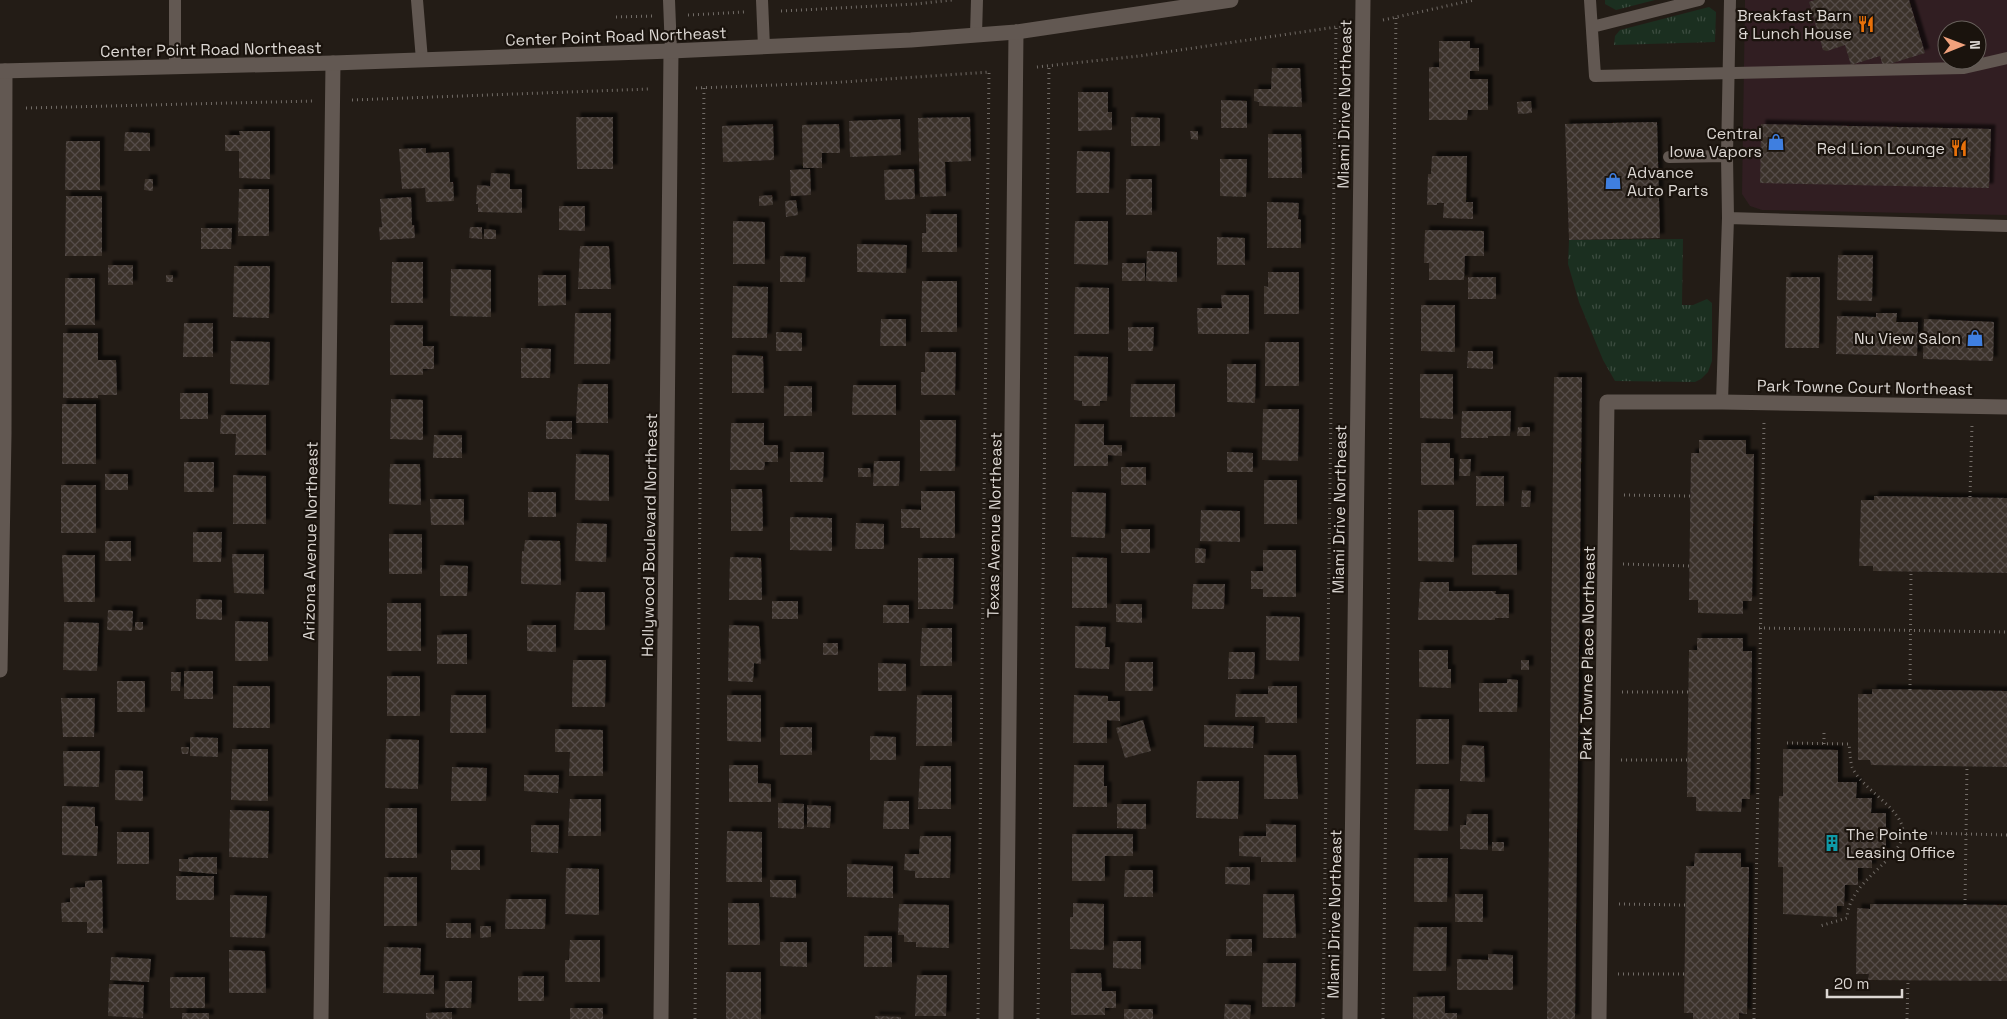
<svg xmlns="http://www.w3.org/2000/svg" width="2007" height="1019" font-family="'Space Grotesk',sans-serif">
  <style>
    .commercial { fill: #311e22; fill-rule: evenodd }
    .grass { fill: url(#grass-tufts) }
    .building { fill: url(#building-cross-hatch); filter: url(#shadow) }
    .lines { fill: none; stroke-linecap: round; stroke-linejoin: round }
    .path { stroke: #716b66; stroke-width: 3; stroke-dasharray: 1 4; stroke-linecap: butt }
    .lane { stroke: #625852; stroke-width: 12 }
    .street { stroke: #625852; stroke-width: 15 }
    .secondary { stroke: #625852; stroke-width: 15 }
    .labels { text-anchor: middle; stroke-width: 4.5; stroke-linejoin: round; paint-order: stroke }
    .poi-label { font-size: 16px; fill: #dcd7d3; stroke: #1a130d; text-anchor: end }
    .street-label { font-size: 16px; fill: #dcd7d3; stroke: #1a130d }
  </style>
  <defs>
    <pattern id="grass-tufts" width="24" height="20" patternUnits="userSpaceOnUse" patternTransform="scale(1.25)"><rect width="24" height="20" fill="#1b2f20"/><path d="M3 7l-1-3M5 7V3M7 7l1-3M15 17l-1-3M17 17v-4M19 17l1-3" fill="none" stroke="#3c4c40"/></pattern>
    <pattern id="building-cross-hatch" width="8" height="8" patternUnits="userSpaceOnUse" patternTransform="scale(1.25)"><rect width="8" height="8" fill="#3a312c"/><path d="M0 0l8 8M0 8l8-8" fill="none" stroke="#564e4a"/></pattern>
    <filter id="shadow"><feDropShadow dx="4.5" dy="-4.5" stdDeviation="1" flood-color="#0009"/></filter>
  </defs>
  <rect width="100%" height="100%" fill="#231c16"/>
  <path class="commercial" d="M1745,0H2007V215L1762,210L1750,206L1742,194ZM1947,30H1977V60H1947Z"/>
  <path class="grass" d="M1605,0H1655L1616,10L1605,4Z
    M1709,7L1716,12L1715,42L1614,45L1615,36L1620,30Z
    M1683,239L1682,305H1693L1707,299L1712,303V361L1708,372L1701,379L1695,382L1615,381L1603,360L1579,302L1568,264L1569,240Z"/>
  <path class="building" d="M1815,0H1909L1925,53L1883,66L1880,56L1851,65L1845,45L1827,51L1823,50L1809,2Z
    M1439,41H1470V48H1479V71H1470V79H1488V110H1468L1467,120H1429V67H1439Z
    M1272,68H1300L1302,107L1259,106V102L1254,101V89H1271Z
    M1078,92H1108V112H1112V130L1078,131Z
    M1221,100L1247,101V128H1221Z
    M1531,101L1532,113L1518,114L1517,102Z
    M576,117H613V169H577Z
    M970,117L971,161L945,162L946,196L920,197L918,118Z
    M1131,117L1160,118V146H1131Z
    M900,119L901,155L850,157L849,121Z
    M1657,122L1660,238L1569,240L1565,124Z
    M773,124L774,160L723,162L722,126Z
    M839,124L840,153H822V168H803L802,125Z
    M1761,124L1991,129L1989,188L1760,183Z
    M239,131H270V179L239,178V151H225V135H240Z
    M1190,131H1198V140L1191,139Z
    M125,132L150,133V151H124Z
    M1268,134H1301L1302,178H1268Z
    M66,141H100V190H65Z
    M426,148V153L449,152L450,182H453L454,201L426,202L425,188L402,189L399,149Z
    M1077,151L1110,152L1109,193H1076Z
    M1432,156H1467L1466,202H1473V219L1443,218L1444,203H1437V205H1427L1428,174H1431Z
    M1220,159H1247L1246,197L1220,196Z
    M810,169L811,195L791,196L790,170Z
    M914,169L915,199L885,200L884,170Z
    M491,173L510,174V189H522V213L478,212V204H476L477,185L490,186Z
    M145,179H153V191L144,190Z
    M1126,179H1152V215H1126Z
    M239,189H269V236H238Z
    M772,195L773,205L759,206V196Z
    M66,196H102V256H65Z
    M411,197L412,225H414L415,238L380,240L379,227H382L380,199Z
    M796,200L798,215L786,217L785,201Z
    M1267,202L1299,203L1298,219L1301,220V248H1267Z
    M559,206H585V231L559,230Z
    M926,214H957V252H922V233H926Z
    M733,221L765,222V264H733Z
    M1075,221H1108V265L1074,264Z
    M470,227H482V239L469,238Z
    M201,228H232L231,249H201Z
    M484,229L496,230V239H484Z
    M1425,230L1484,231V256H1465L1464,280H1429V263H1424Z
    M1217,237L1245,238V265H1217Z
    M857,244L907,245L906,273L857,272Z
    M580,246H609L611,289H578Z
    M1147,251L1177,252V282L1146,281Z
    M1838,255H1873L1872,301L1837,300Z
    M780,256L806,257L805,282H780Z
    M392,262H423V303H391Z
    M1122,263H1145V281H1122Z
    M108,265H133V285H108Z
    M234,266H270L269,318L233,317Z
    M451,269L491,270V317L450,316Z
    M1268,272H1299V314H1264V286L1268,287Z
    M166,275H173V282H166Z
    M538,275H566V305L538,306Z
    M1468,277H1496V299H1468Z
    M1786,277H1820L1819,348H1785Z
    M65,278H95V325H65Z
    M922,281H957V332H921Z
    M733,286L768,287L767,338H732Z
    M1075,287L1109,288V334H1074Z
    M1221,295H1249V334H1198L1197,308H1222Z
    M1421,305H1455V352L1421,351Z
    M575,313H611L610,364H574Z
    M1876,313H1897L1896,322H1918L1917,356L1836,354L1837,316L1876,317Z
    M881,319H906V346H880Z
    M1924,319L1994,322L1993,361L1923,359Z
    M184,323H213V357H183Z
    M390,325H423V346H434V369H423V375H390Z
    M1128,327H1154L1153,351H1128Z
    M776,332L802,333V351H776Z
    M63,333H98V360H116L117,395H98V398H63Z
    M231,341L270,342L269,385L230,384Z
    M1265,342H1299V386H1265Z
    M521,348L551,349L550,378H521Z
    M1468,351H1493V369L1467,368Z
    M925,352H956L955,395H921V372H925Z
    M732,355L763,356L764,393H732Z
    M1074,356L1108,357L1107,401H1100V406H1082V401L1074,400Z
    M1227,364H1256L1255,403L1227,402Z
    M1420,374H1453V419L1420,418Z
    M1554,377H1582L1575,1019H1547Z
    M578,384H608V423H576Z
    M1131,384H1175V417H1130Z
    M853,385H896V415H852Z
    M784,386H812V416H784Z
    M180,393H208V419H180Z
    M391,399L423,400V440L390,439Z
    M62,404H96V464H62Z
    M1263,409H1299L1298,461L1262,460Z
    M1462,411H1511L1510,436H1488V438H1461Z
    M221,415H266V455H235L236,434H220Z
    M920,420H956L955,471H920Z
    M546,421H572V439H546Z
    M731,423H764V445H778V462H765L764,470H730Z
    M1075,424H1104V445H1122V456L1108,455V466H1074Z
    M1518,427H1530V436H1517Z
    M434,435H462V458H433Z
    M1699,440H1746V454H1754L1752,601H1743V614L1698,613V600H1689L1691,453H1699Z
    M1421,443H1450V458H1454V485H1421Z
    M790,452H824L823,482H790Z
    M1227,452L1253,453V472H1227Z
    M576,454L609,455V501L575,500Z
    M1460,459H1471L1470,476H1459Z
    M874,461H900L899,486H873Z
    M184,462H214V492H184Z
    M390,464H420L421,505L389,504Z
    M1121,467H1146V485H1121Z
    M858,468H870L871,477H858Z
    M105,474H128V490H105Z
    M233,475L266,476V524H233Z
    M1476,476H1504V506H1476Z
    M1264,480H1297V524H1264Z
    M61,485H96V533H61Z
    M731,489H762L763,531H731Z
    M1522,490L1531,491L1530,507H1521Z
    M921,491H955V538H920V528H901V509L921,510Z
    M528,492H556V517H528Z
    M1072,492L1106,493L1105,538L1071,537Z
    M1874,496L2007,498V573L1873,571V566H1859L1861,500H1874Z
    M430,499H464V525H431Z
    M1201,510L1240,511V542L1200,541Z
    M1418,510H1454V562L1418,561Z
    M790,517L832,518V551L790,550Z
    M577,523L607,524L606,562L575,561Z
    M856,523L884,524V549H855Z
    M1121,529H1150V553H1121Z
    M193,532H222L221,562H193Z
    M389,534H422V574H389Z
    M525,540L560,541L561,585L521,584L522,551H524Z
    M105,541H131V561H105Z
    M1517,544V575H1472V545Z
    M1195,548L1206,549L1205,563H1195Z
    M1263,550H1296V597H1263V589H1251V571H1263Z
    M232,554H264V594L234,593Z
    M62,555H95V602H64Z
    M730,557L761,558L762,600H729Z
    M1072,557L1107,558V608H1072Z
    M918,558H954L953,609H918Z
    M440,565L468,566L467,596H440Z
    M1420,582H1449V591H1496L1495,594H1509V618H1495V620H1418Z
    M1193,584H1225L1224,609H1192Z
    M576,592H605V630H574Z
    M196,599L222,600V620L196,619Z
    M772,601H798V619H772Z
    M387,603H421V651H387Z
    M1116,604H1142V623L1116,622Z
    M883,605H909V623H883Z
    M108,610L133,611L132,631L107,630Z
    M1266,616L1300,617L1299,661L1266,660Z
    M235,621L268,622V661H235Z
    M64,622L99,623L97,671L63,670Z
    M135,622H143V630H135Z
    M527,625H556V652L527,651Z
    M729,625L759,626L761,664L754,663L753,682L728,681Z
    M1075,626L1106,627L1105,647H1110L1109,669L1075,668Z
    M922,628H952V666H920Z
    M467,634V664H437V635Z
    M1697,638H1743V651H1752L1750,799H1742L1741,812L1696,811V797H1687L1689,650H1697Z
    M823,643H838V655H823Z
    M1419,650H1448V669H1451V688L1419,687Z
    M1229,652H1255L1254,679H1228Z
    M573,660H606L605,707H572Z
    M1521,660H1529V670H1521Z
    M1125,662H1153V691H1125Z
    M878,663L906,664V691H878Z
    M184,671H213V699H184Z
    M171,672H181L180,691H171Z
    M387,676H420V716H387Z
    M1507,679L1518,680L1517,712H1479V683H1507Z
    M117,681H145V712H117Z
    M233,686H270V728H233Z
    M1268,686H1297V723H1265V717H1235L1236,694H1268Z
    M1872,689L2007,691V767L1871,765L1870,760H1858V694H1872Z
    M451,695H486V733H450Z
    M727,695H761V742L727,741Z
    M917,695H952V746H916Z
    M1074,695L1108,696V701H1120V721L1107,720V743H1073Z
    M61,698H95L94,737H63Z
    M1416,719H1449V764H1416Z
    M1143,720L1151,751L1125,758L1116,728Z
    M1204,725L1254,726L1253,748L1204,747Z
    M780,727H812V755H780Z
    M555,729L603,730V776H569L570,752H555Z
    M870,736L896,737V760H870Z
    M190,737L218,738V757L190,756Z
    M386,739L419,740L418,789L385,788Z
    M1462,745L1484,746L1485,782L1460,781Z
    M181,747H189L188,754H182Z
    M232,749H268V801L231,800Z
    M1783,749L1838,750V782H1857L1856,798H1872L1871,813H1886V854H1872V868H1858V885H1845L1844,906H1837V917L1783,914V867H1778L1779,796H1783Z
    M63,751H100L99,787L64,786Z
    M1264,755H1296L1298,799H1264Z
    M729,765H758V783L771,784V802H729Z
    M1074,765H1104V786H1107V807H1073Z
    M920,766H951V809H918Z
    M452,767L487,768L486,801H451Z
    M115,770L143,771V801L115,800Z
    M524,775H559L558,793L524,791Z
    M1197,781H1239L1238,819L1196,818Z
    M1415,789H1449L1448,831L1414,830Z
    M570,799H601V836H568Z
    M884,801H909V829H883Z
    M778,803L804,804V829L778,828Z
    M1117,804H1146V829L1117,828Z
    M807,805L831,806L830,828L807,827Z
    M62,806L95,807V826H98L97,856L62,855Z
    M385,808H417V858H385Z
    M230,810L269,811L268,858L229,857Z
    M1467,814H1488V850L1460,849V825H1466Z
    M1266,824L1296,825V862H1261V857L1239,856V836H1266Z
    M531,825H559L558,853L531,852Z
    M727,831L762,832V882H726Z
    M117,832H149V864H117Z
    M1072,834H1133V856H1105V881H1072Z
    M920,836H951L950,878H915V871L904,870L905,854H919Z
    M1492,842H1504V851H1492Z
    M451,850H480V870H451Z
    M1695,853H1741V867H1749L1747,1014L1739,1013V1019H1693V1013H1684L1686,866H1694Z
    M189,857H217V874L179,871V859H188Z
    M1414,858H1448L1447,902H1414Z
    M847,864L893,866V898L847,897Z
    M1225,867H1250V885L1225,884Z
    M566,868L599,869V915L565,914Z
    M1125,870H1153V897H1124Z
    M176,876H214V900H176Z
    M384,877H417V926H384Z
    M102,880L103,933H87V922H62L61,903L70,902V888L85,887V881Z
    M770,880H796V898L770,897Z
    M1263,894H1294L1296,938H1263Z
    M1455,894H1483V922H1455Z
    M230,895L267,896L265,938L230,937Z
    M506,899H546L545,929H505Z
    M728,903H759L760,945H728Z
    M1073,903L1104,904V950L1070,949V917H1073Z
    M899,904L949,905V948L916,947V942H904V935H898Z
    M1870,904L2007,905V981L1868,980L1869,974H1856L1857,908L1870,909Z
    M446,923H471V938H446Z
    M480,926H491V937L480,938Z
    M1414,927H1447L1446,971H1413Z
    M864,936H892V967H864Z
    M1226,939H1252V956H1226Z
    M570,940H600V982H565V960H569Z
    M1113,941H1141V969L1113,968Z
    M780,942H807V967L780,966Z
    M384,947L421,948L420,975H434V994L383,993Z
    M229,950L265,951L266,993H229Z
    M1488,954L1513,955V990H1457V959L1488,960Z
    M111,957L151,959L149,982L110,980Z
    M1263,963H1296L1295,1007H1262Z
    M726,972H761V1019H726Z
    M1071,973H1101L1102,991H1116V1008H1105V1015H1071Z
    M917,975H947L946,1016H915Z
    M518,976H544V1001H518Z
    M170,977H205V1008H170Z
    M445,981H472L471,1008H445Z
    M109,984L144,985L143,1018L108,1016Z
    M1445,996V1013H1457V1019H1413V997Z
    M1225,1004L1251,1005L1250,1019H1224Z
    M570,1008H603V1019H570Z
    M1124,1009H1153V1019H1124Z
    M452,1012V1019H426V1013Z
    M182,1013H209V1019H182Z
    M875,1016L901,1017V1019H875Z"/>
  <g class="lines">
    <path class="path" d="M781,11L916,4L952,0
      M688,15L745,12
      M616,17L652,16
      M1383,20L1474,0
      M1037,67L1139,56L1343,26
      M696,88L828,83L990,72
      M352,100L650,89
      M26,108L313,101
      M1624,495L1690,496
      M1970,497L1972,425
      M1623,564L1689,566
      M1759,628L2007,632
      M1910,690L1911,572
      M1622,692H1689
      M1824,733V744
      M1787,743L1849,744C1850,751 1850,760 1852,767C1861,789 1904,809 1903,833C1901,861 1849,880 1847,918L1820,926
      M1621,760H1688
      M1886,832L2007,835
      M1619,904L1685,905
      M1965,905L1967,766
      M1618,974H1685
      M695,1019L704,87
      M978,1019L989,72
      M1038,1019L1049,66
      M1323,1019L1336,27
      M1383,1019L1396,16
      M1754,1019L1764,422
      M1907,1019L1908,980"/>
    <path class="lane" d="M175,0V67
      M417,0L422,60
      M669,0L671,51
      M762,0L764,47
      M1590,0L1595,76L1964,68L2007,58
      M1592,27L1699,0
      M976,35L977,0
      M1669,157L1727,156
      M1728,218L2007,226
      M1722,402L1728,218L1727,156L1730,0"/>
    <path class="street" d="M0,670L4,434L5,71
      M321,1019L333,63
      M661,1019L671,51
      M1006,1019L1016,32
      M1350,1019L1363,0
      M1599,1019L1607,402H1722L2007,407"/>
    <path class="secondary" d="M0,71L333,63L671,51L911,40L1016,32L1231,0"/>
  </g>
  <defs>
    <g id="restaurant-bare" transform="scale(1.35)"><path d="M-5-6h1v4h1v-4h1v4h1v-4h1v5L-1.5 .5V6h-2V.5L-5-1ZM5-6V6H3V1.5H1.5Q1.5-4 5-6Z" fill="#e8710a" stroke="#1a130d" stroke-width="2.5" paint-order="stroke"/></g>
    <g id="shop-bare" transform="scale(1.35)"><path d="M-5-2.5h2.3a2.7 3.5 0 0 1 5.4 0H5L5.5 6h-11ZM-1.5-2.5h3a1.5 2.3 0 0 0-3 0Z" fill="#3f7fe0" stroke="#1a130d" stroke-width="2.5" paint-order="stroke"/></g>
    <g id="building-bare" transform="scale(1.35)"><path d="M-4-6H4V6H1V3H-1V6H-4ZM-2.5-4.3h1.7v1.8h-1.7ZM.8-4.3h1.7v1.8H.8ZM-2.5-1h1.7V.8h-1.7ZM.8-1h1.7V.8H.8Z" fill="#0f9aa8" stroke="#1a130d" stroke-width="2.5" paint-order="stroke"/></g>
  </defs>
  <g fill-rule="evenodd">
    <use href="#restaurant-bare" x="1866" y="24"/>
    <use href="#shop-bare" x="1776" y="142"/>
    <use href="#restaurant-bare" x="1959" y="148"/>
    <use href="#shop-bare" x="1613" y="181"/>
    <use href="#shop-bare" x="1975" y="338"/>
    <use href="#building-bare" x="1832" y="843"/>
  </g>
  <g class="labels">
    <g class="poi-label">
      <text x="1852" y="21">Breakfast Barn<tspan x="1852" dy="18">&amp; Lunch House</tspan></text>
      <text x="1762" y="139">Central<tspan x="1762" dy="18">Iowa Vapors</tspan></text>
      <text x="1945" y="154">Red Lion Lounge</text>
      <text x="1627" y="178" text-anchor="start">Advance<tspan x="1627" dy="18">Auto Parts</tspan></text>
      <text x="1961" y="344">Nu View Salon</text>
      <text x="1846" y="840" text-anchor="start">The Pointe<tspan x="1846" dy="18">Leasing Office</tspan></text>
    </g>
    <g class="street-label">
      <text transform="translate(616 36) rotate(-2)" y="6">Center Point Road Northeast</text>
      <text transform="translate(211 49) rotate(-1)" y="6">Center Point Road Northeast</text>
      <text transform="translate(1344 104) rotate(-89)" y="6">Miami Drive Northeast</text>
      <text transform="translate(1865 387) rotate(1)" y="6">Park Towne Court Northeast</text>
      <text transform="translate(1339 509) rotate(-89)" y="6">Miami Drive Northeast</text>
      <text transform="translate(994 525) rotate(-89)" y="6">Texas Avenue Northeast</text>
      <text transform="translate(649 535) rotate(-89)" y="6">Hollywood Boulevard Northeast</text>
      <text transform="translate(310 541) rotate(-89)" y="6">Arizona Avenue Northeast</text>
      <text transform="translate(1587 653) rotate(-89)" y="6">Park Towne Place Northeast</text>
      <text transform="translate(1334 914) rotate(-89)" y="6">Miami Drive Northeast</text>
    </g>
  </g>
  <g transform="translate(1962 45) rotate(89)"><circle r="24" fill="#1a130d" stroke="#68615c"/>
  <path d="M0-4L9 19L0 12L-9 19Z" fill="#f1a17c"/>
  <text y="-8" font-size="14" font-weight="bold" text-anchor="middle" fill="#dcd7d3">N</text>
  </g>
  <path d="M1827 989v8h75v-8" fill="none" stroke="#dcd7d3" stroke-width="2.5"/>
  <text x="1834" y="989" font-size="15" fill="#dcd7d3" stroke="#1a130d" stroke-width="4" paint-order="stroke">20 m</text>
</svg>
